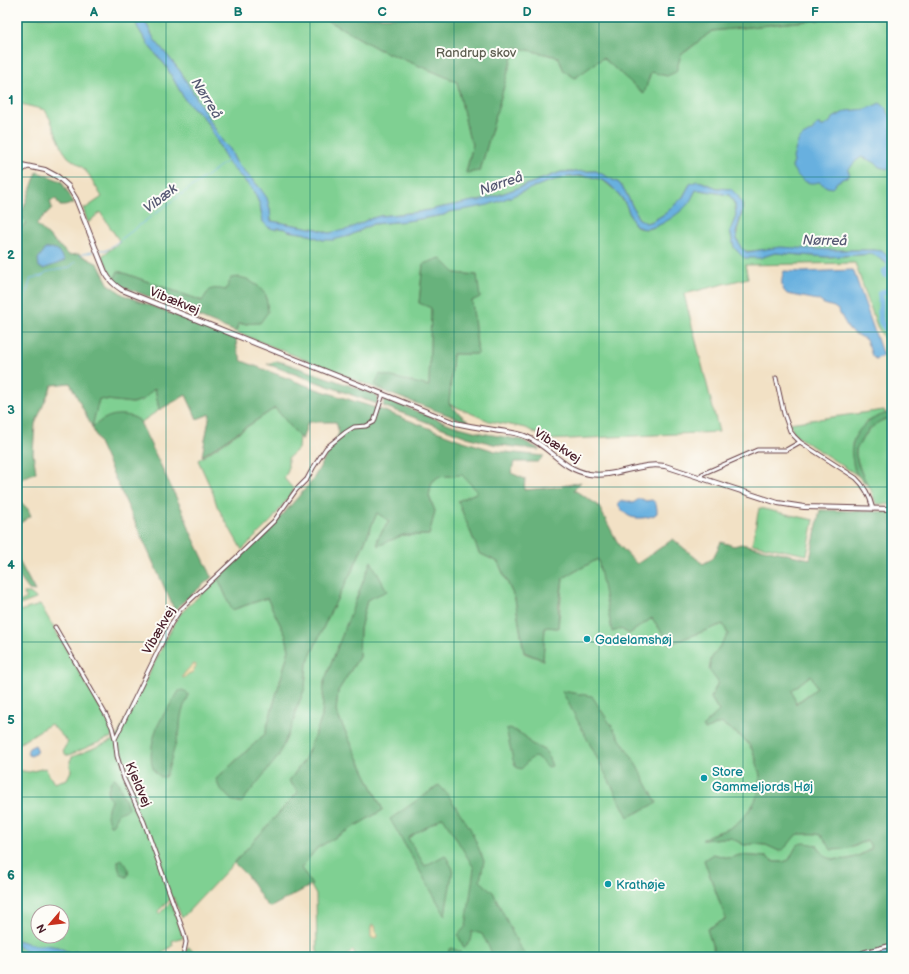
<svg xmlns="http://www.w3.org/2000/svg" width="909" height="974" font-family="'Balsamiq Sans',sans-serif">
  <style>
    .green { fill: #7fd092; stroke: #64785e; fill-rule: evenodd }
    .forest { fill: #67b27c; stroke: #586854; fill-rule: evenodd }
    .sand { fill: #eeda9e; stroke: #9c7c64 }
    .water { fill: #68b0df; stroke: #596885 }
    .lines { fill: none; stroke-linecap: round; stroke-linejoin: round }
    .stream { stroke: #68b0df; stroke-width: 1 }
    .river { stroke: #68b0df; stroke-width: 6 }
    .minor-casing { stroke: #633c42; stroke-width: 5 }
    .tertiary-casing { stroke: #633c42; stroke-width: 6 }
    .minor { stroke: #fff; stroke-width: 3 }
    .tertiary { stroke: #fff; stroke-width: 4 }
    .grid { fill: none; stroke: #0f766e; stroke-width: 1; stroke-opacity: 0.55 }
    .culture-dot { fill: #0f9aa8; stroke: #fdfcf7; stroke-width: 1.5 }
    .labels { text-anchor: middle; stroke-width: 4; stroke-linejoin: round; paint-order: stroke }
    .park-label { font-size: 13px; fill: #5d5d4f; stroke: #fdfcf7 }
    .street-label { font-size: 13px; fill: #4a1f2b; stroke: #fdfcf7 }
    .culture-label { font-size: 13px; fill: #0d838f; stroke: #fdfcf7; text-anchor: start }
    .water-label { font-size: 14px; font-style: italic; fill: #565973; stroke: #fdfcf7 }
    .neatline { fill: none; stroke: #0f766e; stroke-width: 1.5 }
    .grid-label { font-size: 13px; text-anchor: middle; font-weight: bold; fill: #0f766e }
  </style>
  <rect width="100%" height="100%" fill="#fdfcf7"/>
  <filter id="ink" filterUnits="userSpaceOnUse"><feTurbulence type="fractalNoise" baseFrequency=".025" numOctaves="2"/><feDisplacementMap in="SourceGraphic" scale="8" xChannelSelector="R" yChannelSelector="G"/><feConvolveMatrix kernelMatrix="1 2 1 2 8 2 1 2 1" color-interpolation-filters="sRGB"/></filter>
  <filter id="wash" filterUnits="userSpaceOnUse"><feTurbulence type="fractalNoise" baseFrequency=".012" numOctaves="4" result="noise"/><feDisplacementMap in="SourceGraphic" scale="16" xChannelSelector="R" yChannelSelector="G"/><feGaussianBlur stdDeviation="0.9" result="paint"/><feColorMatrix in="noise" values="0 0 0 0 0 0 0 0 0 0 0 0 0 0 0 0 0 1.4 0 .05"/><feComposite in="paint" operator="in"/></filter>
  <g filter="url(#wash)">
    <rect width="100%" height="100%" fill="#f2e1c5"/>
    <path class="green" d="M17,17H134L138,28L149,46L166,66L185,100L201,115L206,121L214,135L228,163L253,190L260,205L263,222L278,228L286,229L288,231L307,234L323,240L349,236L373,224L407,221L444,215L449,212L558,178L578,176H590L604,181L617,192L626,205L633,222L638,228L647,229L655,227L687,205L696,190H700L729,195L732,199L735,205L736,216L730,231L734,247L738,252L760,258L775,253L827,257L873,254L889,265H892V352L877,326L855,263L745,265L748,278L684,294L719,432L548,440L526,428L489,421L449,404L453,354H478L472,301L477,275L455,273L423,264L419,303L431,307L429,386L375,384L388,393L236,332L238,324H248L225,290L208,292L203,301L118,271L114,280L102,256L120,242L100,212L88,223L83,208H86L102,197L89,175L82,167L68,157L63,150L50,119L45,110L17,103Z
      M143,17H322L378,49L439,74L457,82L469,137L473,144L466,172L480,171L515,47L558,57L564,71L603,58L667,76L681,55L688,50L712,31L845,17H892V261L875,250H760C750,251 743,254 739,244C732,229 746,216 742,204C740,200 734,193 731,189L717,188L702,182L690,184L683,197L666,213L653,221L646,223L638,218L625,191L619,183L596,171L561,172L496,196L478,201H473L419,212L380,216L369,219L349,230L329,233L317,229L271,221L270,209L260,188L236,162L230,149L223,142L180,71L154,39Z
      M17,206L23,211L21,215L26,222L17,233Z
      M155,388L159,410L140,423L134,417L92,427L99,399L132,403L143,400Z
      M275,408L299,436L298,449L288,458V471L284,478L294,490L272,520L242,550L217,506L213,493L198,460Z
      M884,410L886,414L866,422L855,437L852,444L855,471L860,477L798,437L793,431L789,423Z
      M892,417V504H876L871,490L862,475L856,456V449L863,438L872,427L878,422L886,419Z
      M462,474L478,492L458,501L479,553L498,562L515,599L524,653L543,660L545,627L558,628L563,578L598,559L621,629L629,634L652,618L670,644L723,624L728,634L711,659L718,682L711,698L719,711L705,730L721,723C729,729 739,734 746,741C752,747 754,755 757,763C758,767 759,771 760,775C763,795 749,815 733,826C725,832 708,833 703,840L724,838H731L744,845L753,844L766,845L779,851L787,846L795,835L799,834C819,834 821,830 832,850L854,847L867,840L872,848L871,849L854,858L842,860L829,858L825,856L817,845H797L789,860L783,862H775L766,857L740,855L729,858L713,854L704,860L726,919L707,929L716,957H356L353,950L345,957H320L317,951L316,895L301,868L317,848L383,810L336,712L338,691L359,657L360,629L367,600L371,562L324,682L322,717L305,759L289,781L298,792L234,863L182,918L173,897L158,911L159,914L171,902L183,937L172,941L173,945L157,957H17V770L29,772L45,768L54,783L67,779L71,771L70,761L72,757L111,741L117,737L178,616L218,578L232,610L267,598L286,636L289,650L265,734L216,779L295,719L296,710L305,688L307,663L330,613L354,567L377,513L389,520L378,538V545L403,535H429L435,511L429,496L432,482L438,477ZM38,912H62V936H38Z
      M759,508L814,520L807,555L752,544Z
      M24,593H30L36,598V599L17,606V603L26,599Z
      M40,604C57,633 74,663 91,692C97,703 113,725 112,737L69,755H66L63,750L68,742L51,724C39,730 29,738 17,745V610L19,611L37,606Z
      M811,675L817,688L795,704L792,690Z
      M189,947L197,957H185L187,948Z
      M892,950V957H863L868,954Z"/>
    <path class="forest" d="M322,17H845L712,31L681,55L676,72L667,76L651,72L644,94L603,58L575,78L564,71L558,57L515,47L480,171L466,173L473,144L469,137L457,82L439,74L378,49Z
      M37,172L61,181L74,203L65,206H60L56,199L50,201L52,208L36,224L69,255L79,254L98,264L109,285L124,295L236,339L237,349L242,361L313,388L382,410L460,440L495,451L544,456L538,462H514L511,473L525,479L524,490L558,487L581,482L574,490L598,505L619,545L637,564L673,539L703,564L713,558L721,542L734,546L741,544L810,559L820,510L892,512V950L868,954L863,957H716L707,929L726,919L704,860L713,854L729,858L740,855L766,857L775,862H783L789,860C799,842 796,841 817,845C820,849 822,854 826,857C829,859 832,859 836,859C849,861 860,856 871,849L872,848L867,840C854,847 846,850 831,850C821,830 819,834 799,834L796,835L787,846L782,850L779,851L766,845L753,844L744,845L731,838H724L702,840C707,834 725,832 733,826C749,815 762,795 760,775C759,771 758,767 757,763C755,755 752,747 746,741C739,734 729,729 721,723L705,730L703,726L719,711L711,698L718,682L709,670L711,659L728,634L723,624L670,644L652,618L629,634L621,629L612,632L598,559L563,578L559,605L558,628L545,627L543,660L524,652L515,599L498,562L479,553L458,501L478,492L462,475L438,477L432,482L429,496L435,511L429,535H403L378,546V538L389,521L377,513L354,567L330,613L307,663L305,688L296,710L295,719L278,757L241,803L231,800L219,787L216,779L265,734L289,650L286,636L267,598L232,610L218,578L277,521L312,481L339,433L336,422H308L302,440L275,408L202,456L210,414L197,419L186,395L159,410L155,388L143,400L132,403L99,399L92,427C97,424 101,420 106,418C116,413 130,414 139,420L185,516L190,531L212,577L182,603L175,611L92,427L70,383L52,385L35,424L33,453L36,472L17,481V400L20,389L17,383V233L26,223L21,215ZM811,675L817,688L796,704L792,690Z
      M440,258L455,273L477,275L480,297L472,301L478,354H453L449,404L470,423L388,393L375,384L380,374L429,386L431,308L419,303L423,264Z
      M118,271L202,301C210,288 210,287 226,290L231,278L239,277L247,279L258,286L266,295L268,312L260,323L238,324L236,332L122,286L114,280Z
      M277,361L285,363L377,395L378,398L377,404L267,364Z
      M385,399L452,425L481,433L522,440L539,449V450L493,444L467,437L383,406Z
      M892,412V417C878,420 868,429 861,441C860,444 857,447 856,449C854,460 864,478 869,487C865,482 857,477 855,471C854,468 853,465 853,462C846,435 867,417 892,412Z
      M17,498L28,509L31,516L22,522L17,523Z
      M17,557L35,591L29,590L17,574Z
      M371,561L387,591L367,600L360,629L359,657L338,691L336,712L383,810L317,848L301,868L312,885L271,907H269L265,903L248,877L234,863L298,792L289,781L305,759L322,717L324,682Z
      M182,690C186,691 189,693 188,697C188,700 185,703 184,706C181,713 180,721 180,729L167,773L165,777H161C158,775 154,772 153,768C148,758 154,732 159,723C164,712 173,702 179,691Z
      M562,691L592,696L633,759L657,803L628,817Z
      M510,728L525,736L530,743L544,750L547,753L552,766C542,771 541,749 528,761C525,764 524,767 521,769L516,767L513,760L507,733V729Z
      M114,778L116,779L117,780L128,807C125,812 120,811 117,815C115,818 115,822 112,825H110C105,815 107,811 111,801L107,792L111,781Z
      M439,785L448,795L470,828L484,861L480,881L493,892L519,946L528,957H494L482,934L472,931L470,941L464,948L458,935L466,926L474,868L443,817L408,838L425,866L445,855L453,869L445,915L390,819Z
      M120,859C126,863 131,870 127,877C119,876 118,868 118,861Z
      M452,948L460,952L461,957H448L449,949Z"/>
    <path class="sand" d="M194,664L196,665V666L194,669L193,672L188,674L185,677L183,678V676C185,672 190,667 194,664Z
      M372,925L375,926L377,936L375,939L371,937V928Z"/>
    <path class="water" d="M134,17H143L154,39L180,71L223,142L230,149L236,162L260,188L267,198L270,209L271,221L317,229L329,233L349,229L369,219L380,216L419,212L473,201H478L496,196L561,172L596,171L619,183L625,191L638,218L646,223L653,221L666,213L683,197L690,184L697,181L702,182L717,188L731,189L738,196L742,204V212L736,233L737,239L741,248L747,252L760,250L780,247L830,250H875L882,251L892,261V265H889L873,254L827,257L775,253L760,258H744L738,252L734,247L730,231L736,216L735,205L732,199L729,195L700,190H696C693,195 691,201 687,205C678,215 649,236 637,226C630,221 630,212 626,205C622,197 612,185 604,181C596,177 585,175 577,176C546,178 518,196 488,205C475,208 462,210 449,212L444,215L407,221L373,224L349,236L333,240H323L307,234L288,231L286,229L278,228L277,229H273L268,227L263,222L260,205L253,190L228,163L214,135L206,121L201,115L185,100L166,66L149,46L138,28Z
      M880,103L885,107L892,119V167L887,169L879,167C875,161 868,160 862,157L857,160L848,170L850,175L837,182L835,185L832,188L827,187L819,182C806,186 798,178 792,167L794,162L793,158L798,141L803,136L812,131L815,127L819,123L820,126H824L829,123L833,118L846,111L867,109Z
      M52,248L58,251L65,261L43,269L39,267L38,259L45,249Z
      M852,270L854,272L883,356L875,359L872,356L869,347L866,340L860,336L853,333L848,328L838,310L834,307L824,304L818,300L787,294C780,288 781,279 784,271L803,272Z
      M639,499H642L646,501L652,500C657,503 657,508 657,513C653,518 635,520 629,516C625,514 620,508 618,504C621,499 628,501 633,503Z
      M35,745C39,750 36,755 30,756C27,753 27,751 29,748Z
      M17,940L34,945H46L58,947L71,953L76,951L81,954L83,957H47L42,951C31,953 26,951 17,946Z"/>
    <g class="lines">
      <path class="stream" d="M99,250H107L149,218L227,161
        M80,256L82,254L93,252
        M17,341L20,330L24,302L31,278L42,276L46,272L70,267L75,262"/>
      <path class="river" d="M889,262L890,268L888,270L885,271L884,273L885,275H892
        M892,283L889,291L886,292H882L880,293C882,301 879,314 881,322C883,327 888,331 892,334
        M867,957L892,953"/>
    </g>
  </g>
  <g filter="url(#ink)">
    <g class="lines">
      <g class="minor-casing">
        <path id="minor" d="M17,180C20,172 21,170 28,167
          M776,378L784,414L790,431L794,436L800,442L856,478C866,487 870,497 873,509
          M701,477L702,474L757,450H786L800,442
          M55,627L106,715L112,727L115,739L117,756L124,779L144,822L184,933L186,942L183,957
          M115,739L171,624L180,610L243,551L274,521L296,490L307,479L313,468L326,448L346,432L354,427L366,426L374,422L383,394
          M853,957L864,952L892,945"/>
      </g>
      <g class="tertiary-casing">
        <path id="tertiary" d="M17,164L45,170L58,177L68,186L76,199L105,272C109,280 114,285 122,290L455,423C468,426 481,428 494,430C505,432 517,432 527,437C551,447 561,469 589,474C607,477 624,470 641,467C649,465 657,465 665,466L778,503L804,507L892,509"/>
      </g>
      <use href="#minor" class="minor"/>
      <use href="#tertiary" class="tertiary"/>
    </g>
  </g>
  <path class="grid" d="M166,17V957M310,17V957M454,17V957M599,17V957M743,17V957M17,177H892M17,332H892M17,487H892M17,642H892M17,797H892"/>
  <g class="culture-dot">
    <circle cx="587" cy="639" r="4"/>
    <circle cx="704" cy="778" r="4"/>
    <circle cx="608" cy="884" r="4"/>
  </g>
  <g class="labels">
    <g class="park-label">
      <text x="476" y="57">Randrup skov</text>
    </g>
    <g class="street-label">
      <text transform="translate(175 300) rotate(22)" y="5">Vibækvej</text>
      <text transform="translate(558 445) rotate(33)" y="5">Vibækvej</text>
      <text transform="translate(158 630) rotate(-60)" y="5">Vibækvej</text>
      <text transform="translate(139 784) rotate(67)" y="5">Kjeldvej</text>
    </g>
    <g class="culture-label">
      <text x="595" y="644">Gadelamshøj</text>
      <text x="712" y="776">Store<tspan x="712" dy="15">Gammeljords Høj</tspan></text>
      <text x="616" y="889">Krathøje</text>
    </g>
    <g class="water-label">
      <text transform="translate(207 98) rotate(58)" y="5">Nørreå</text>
      <text transform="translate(501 183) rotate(-19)" y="5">Nørreå</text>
      <text transform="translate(160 198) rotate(-37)" y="5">Vibæk</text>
      <text transform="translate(825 240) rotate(1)" y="5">Nørreå</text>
    </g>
  </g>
  <rect width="909" height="974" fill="none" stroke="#fdfcf7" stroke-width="44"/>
  <g transform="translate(50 924) rotate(242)"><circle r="19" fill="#fdfcf7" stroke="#b5a4a5"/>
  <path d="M0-3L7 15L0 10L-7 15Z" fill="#c8321e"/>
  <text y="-6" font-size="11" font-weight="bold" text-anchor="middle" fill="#4a1f2b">N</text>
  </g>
  <rect x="22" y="22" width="865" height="930" class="neatline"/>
  <g class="grid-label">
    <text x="94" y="16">A</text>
    <text x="238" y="16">B</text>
    <text x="382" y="16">C</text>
    <text x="527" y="16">D</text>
    <text x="671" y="16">E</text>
    <text x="815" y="16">F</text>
    <text x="11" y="104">1</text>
    <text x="11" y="259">2</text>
    <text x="11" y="414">3</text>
    <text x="11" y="569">4</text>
    <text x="11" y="724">5</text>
    <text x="11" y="879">6</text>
  </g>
</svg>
